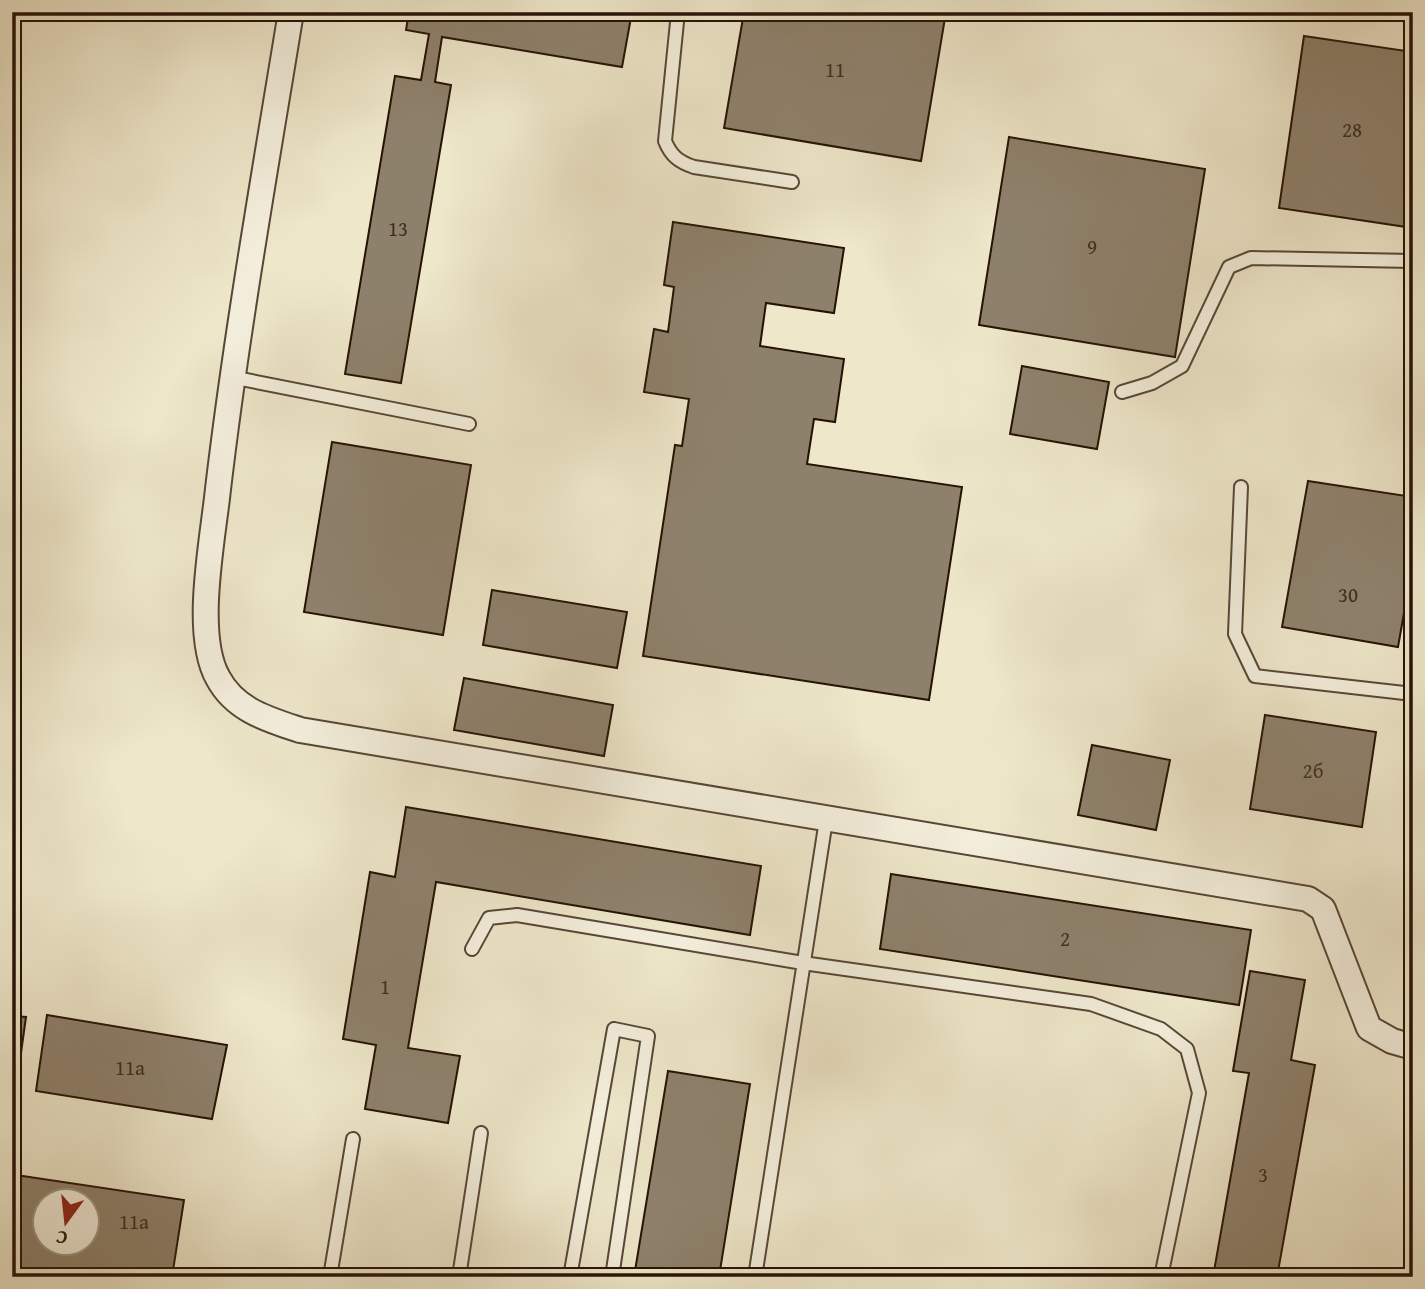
<svg xmlns="http://www.w3.org/2000/svg" width="1425" height="1289" font-family="'Gentium Book Plus',serif">
  <style>
    .building { fill: #8e816c; stroke: #251206; stroke-width: 2; fill-rule: evenodd }
    .lines { fill: none; stroke-linecap: round; stroke-linejoin: round }
    .lane-casing { stroke: #574737; stroke-width: 16 }
    .street-casing { stroke: #574737; stroke-width: 28 }
    .lane { stroke: #f4efdd; stroke-width: 12 }
    .street { stroke: #f4efdd; stroke-width: 24 }
    .labels { text-anchor: middle; stroke-width: 6; stroke-linejoin: round; paint-order: stroke }
    .number-label { font-size: 21px; fill: #3f2e20 }
  </style>
  <rect width="100%" height="100%" fill="#eee7ca"/>
  <filter id="stains"><feTurbulence type="fractalNoise" baseFrequency=".00286" numOctaves="4"/><feColorMatrix values="0 0 0 0 .2 0 0 0 0 .09 0 0 0 0 .02 0 0 0 .5 -.17"/></filter>
  <radialGradient id="worn" r=".72"><stop offset=".6" stop-color="#630" stop-opacity="0"/><stop offset="1" stop-color="#630" stop-opacity=".3"/></radialGradient>
  <path class="building" d="M409,12H632L622,67L442,37L435,82L451,85L401,383L345,374L395,76L421,80L429,34L406,30Z
    M744,12H946L921,161L724,128Z
    M1304,36L1413,52V228L1279,208Z
    M1009,137L1205,169L1175,357L979,325Z
    M673,222L844,248L834,313L766,303L760,346L844,359L835,422L814,419L807,464L962,487L929,700L643,656L675,445L682,446L689,399L644,392L654,329L668,332L674,287L664,285Z
    M1022,366L1109,382L1097,449L1010,434Z
    M332,442L471,465L443,635L304,612Z
    M1308,481L1413,497V562L1398,647L1282,627Z
    M492,590L627,612L617,668L483,645Z
    M464,678L613,705L604,756L454,730Z
    M1265,715L1376,732L1362,827L1250,809Z
    M1092,745L1170,760L1156,830L1078,815Z
    M406,807L761,866L750,935L436,882L408,1048L460,1056L448,1123L365,1109L376,1045L343,1039L370,872L395,877Z
    M891,874L1251,930L1239,1005L880,949Z
    M1250,971L1305,980L1291,1060L1315,1065L1277,1277H1213L1249,1073L1233,1071Z
    M47,1015L227,1045L212,1119L36,1091Z
    M12,1016L26,1017L12,1118Z
    M668,1071L750,1084L719,1277H634Z
    M16,1175L184,1200L172,1277L12,1274V1197ZM46,1202H88V1244H46Z"/>
  <g class="lines">
    <g class="lane-casing">
      <path id="lane" d="M678,12L665,141C671,156 679,162 694,167L792,182
        M231,377L469,424
        M1122,392L1152,383L1182,366L1229,267L1251,258L1413,261
        M1241,487L1235,634L1255,676L1413,694
        M472,949L489,918L517,915L803,963L1091,1004L1161,1029L1187,1049L1199,1093L1161,1277
        M330,1277L353,1139
        M459,1277L481,1133
        M570,1277L614,1029L648,1036L612,1277
        M755,1277L826,820"/>
    </g>
    <g class="street-casing">
      <path id="street" d="M291,12C265,171 237,329 218,489C213,539 193,634 218,678C235,710 267,719 300,730L1308,899L1323,909L1369,1028L1392,1041L1413,1047"/>
    </g>
    <use href="#lane" class="lane"/>
    <use href="#street" class="street"/>
  </g>
  <g class="labels">
    <g class="number-label">
      <text x="835" y="77">11</text>
      <text x="1352" y="137">28</text>
      <text x="398" y="236">13</text>
      <text x="1092" y="254">9</text>
      <text x="1348" y="602">30</text>
      <text x="1313" y="778">2б</text>
      <text x="1065" y="946">2</text>
      <text x="385" y="994">1</text>
      <text x="130" y="1075">11а</text>
      <text x="1263" y="1182">3</text>
      <text x="134" y="1229">11а</text>
    </g>
  </g>
  <rect width="1425" height="1289" fill="none" stroke="#eee7ca" stroke-width="42"/>
  <rect x="14" y="14" width="1397" height="1261" fill="none" stroke="#251206" stroke-width="3.5"/>
  <rect x="21" y="21" width="1383" height="1247" fill="none" stroke="#251206" stroke-width="2"/>
  <g transform="translate(66 1222) rotate(195)"><circle r="33" fill="#f4efdd" stroke="#a19787" stroke-width="2"/>
  <path d="M0-5L12 26L0 18L-12 26Z" fill="#8f2418"/>
  <text y="-10" font-size="19" font-weight="bold" text-anchor="middle" fill="#251206">С</text>
  </g>
  <rect width="100%" height="100%" filter="url(#stains)"/>
  <rect width="100%" height="100%" fill="url(#worn)"/>
</svg>
